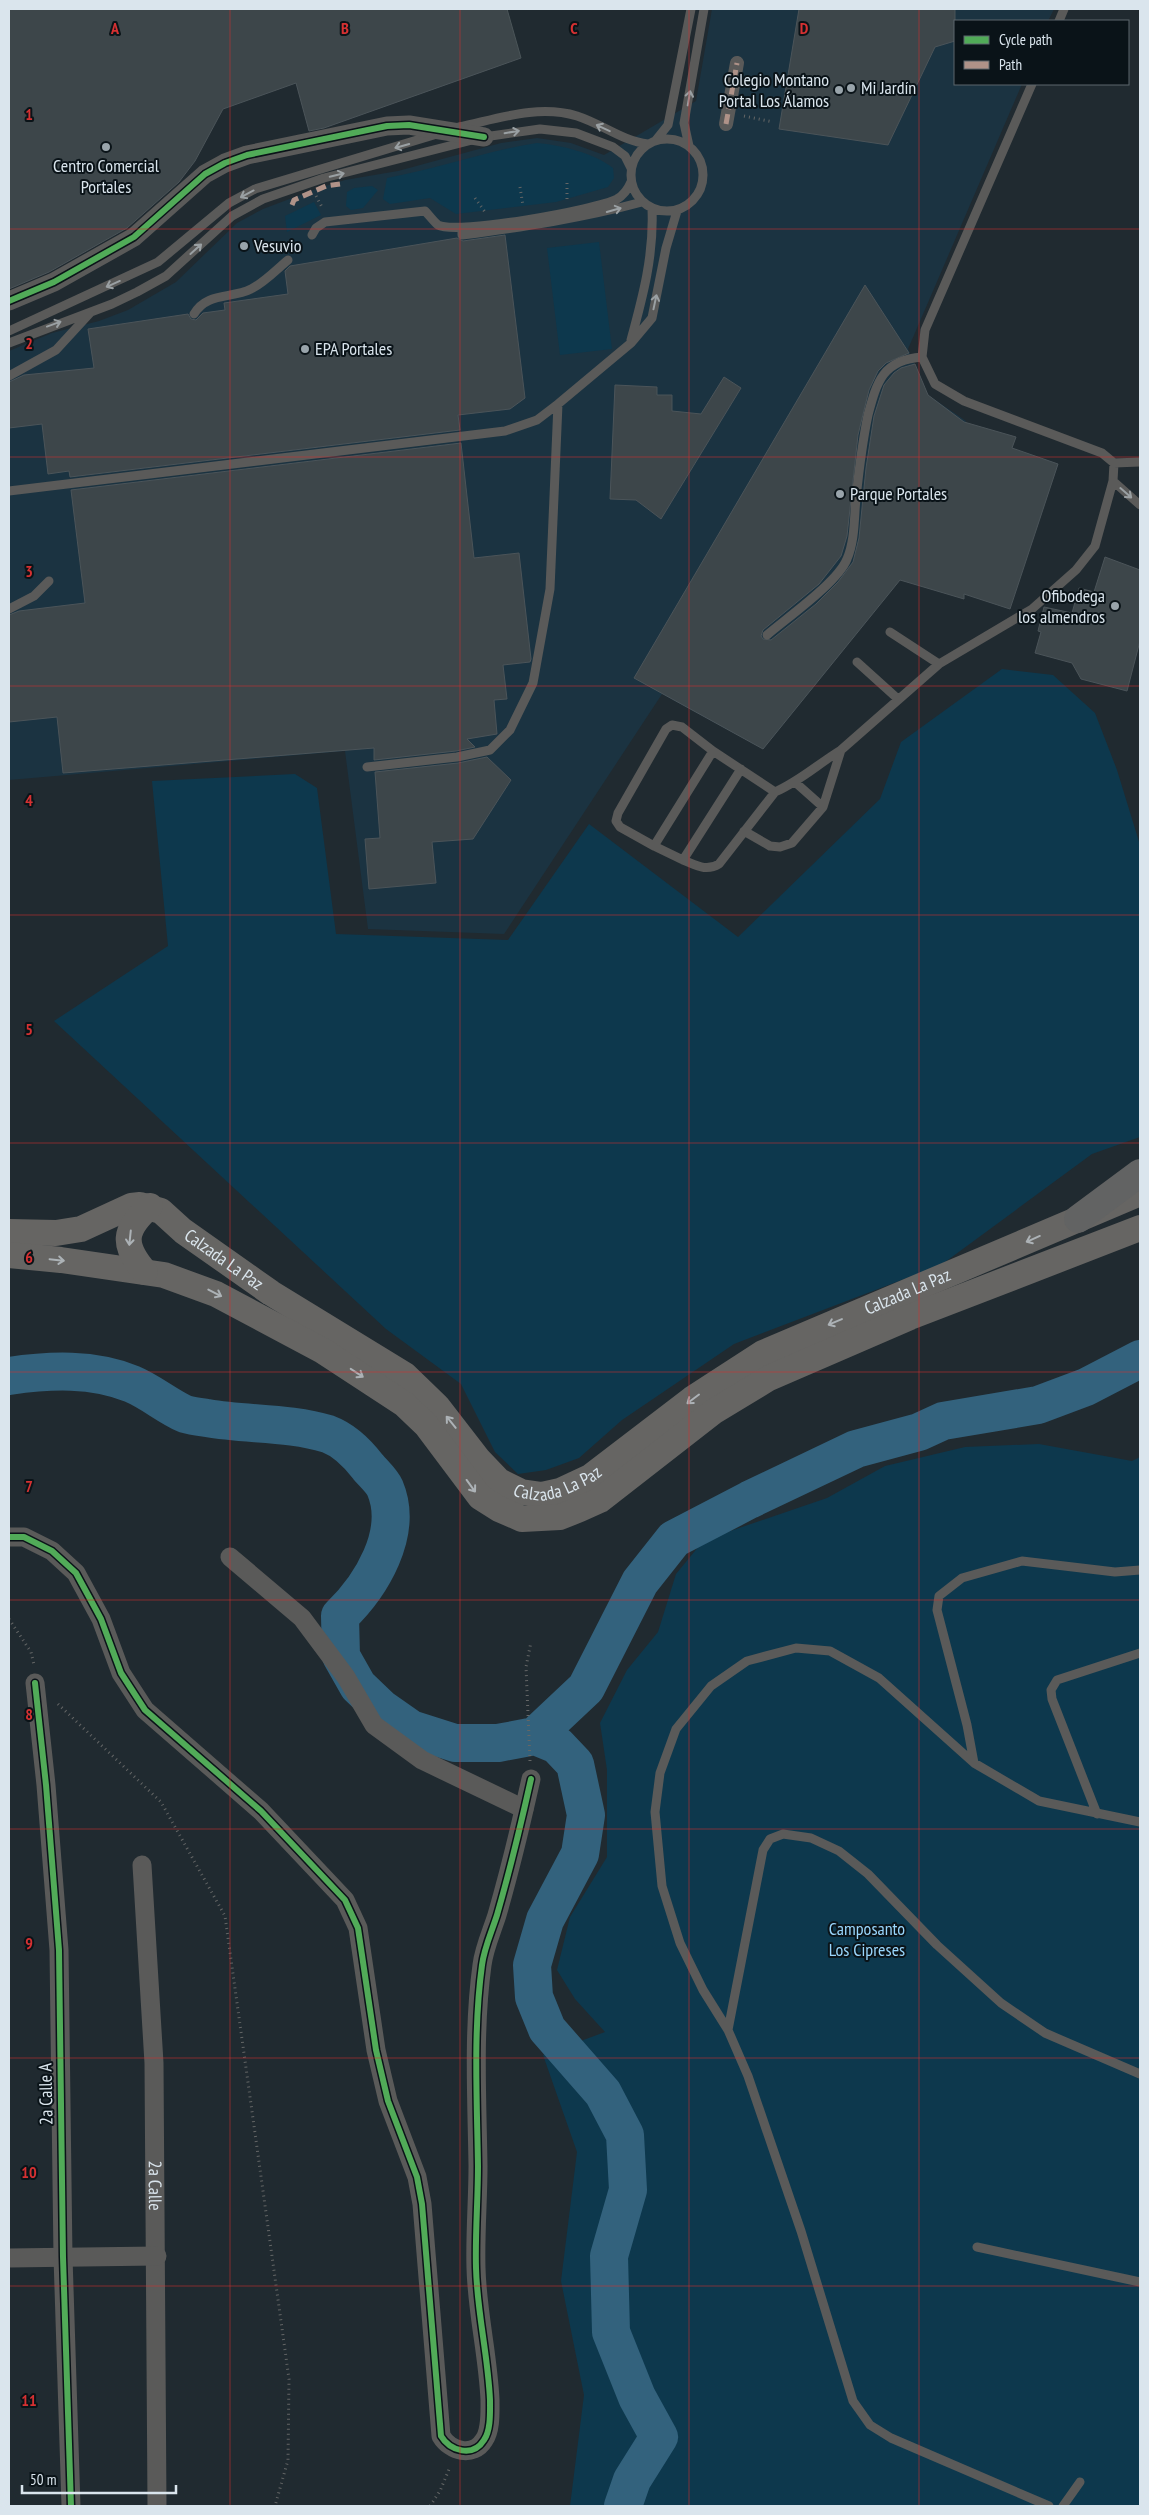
<svg xmlns="http://www.w3.org/2000/svg" width="1149" height="2515" font-family="'PT Sans Narrow',sans-serif">
  <style>
    .built { fill: #1b3341 }
    .green { fill: #0d384d }
    .lines { fill: none; stroke-linecap: round; stroke-linejoin: round }
    .river { stroke: #33627d; stroke-width: 38 }
    .building { fill: #3d464a; stroke: #4b5459 }
    .path { stroke: #646666; stroke-width: 3; stroke-dasharray: 1 4; stroke-linecap: butt }
    .service { stroke: #5a5a59; stroke-width: 9 }
    .pedestrian { stroke: #5a5a59; stroke-width: 14 }
    .minor { stroke: #5a5a59; stroke-width: 19 }
    .secondary { stroke: #666563; stroke-width: 26 }
    .primary { stroke: #626363; stroke-width: 28 }
    .quiet { stroke: #af9288; stroke-width: 5; stroke-dasharray: 10 5; stroke-linecap: butt }
    .cycleway-casing { stroke: #0a1318; stroke-width: 9 }
    .cycleway { stroke: #51ab58; stroke-width: 6 }
    .oneway { stroke: #9aa0a3 }
    .oneway2 { stroke: #acb2b6 }
    .grid { fill: none; stroke: #d63132; stroke-width: 1; stroke-opacity: 0.55 }
    .poi-dot { fill: #99a4ab; stroke: #0a1318; stroke-width: 2 }
    .labels { text-anchor: middle; stroke-width: 4; stroke-linejoin: round; paint-order: stroke }
    .poi-label { font-size: 18px; fill: #dae5ed; stroke: #0a1318; text-anchor: start }
    .street-label { font-size: 18px; fill: #dae5ed; stroke: #0a1318 }
    .park-label { font-size: 18px; fill: #99d6fc; stroke: #0a1318 }
    .grid-label { font-size: 16px; text-anchor: middle; font-weight: bold; fill: #d63132; stroke: #0a1318; stroke-width: 4; stroke-linejoin: round; paint-order: stroke }
  </style>
  <rect width="100%" height="100%" fill="#202a30"/>
  <path class="built" d="M712,9H1054L1048,21H955V84H1022L908,349L928,395L966,421L911,566L763,749L662,694L504,934L368,929L345,751L9,780V351L52,333L99,321L128,310L176,282L237,223L263,209L316,189L345,180L398,171L501,143L537,138L571,143L604,155L696,101Z"/>
  <path class="green" d="M537,143C561,145 594,153 613,168L614,178L608,187L556,202L456,214L430,198L390,204L383,199L387,178C438,169 486,151 537,143Z
    M372,186L378,190L363,208L351,210L346,206L347,192L354,188Z
    M314,202L321,215L287,232L285,216Z
    M599,242L612,349L560,355L547,248Z
    M1002,669L1053,675L1095,713L1117,770L1140,845V1137L1092,1154L941,1265L734,1344L622,1420L579,1458L546,1470L518,1474L495,1452L461,1384L386,1329L54,1021L168,946L152,781L295,774L317,788L336,934L508,940L589,824L738,937L880,799L901,742Z
    M1039,1444L1132,1461L1140,1457V2506H570L584,2395L561,2281L577,2152L543,2055L605,2032L575,1999L557,1970L570,1917L607,1857V1770L600,1723L627,1670L658,1632L676,1574L704,1540L827,1498L885,1466L965,1447Z"/>
  <g class="lines">
    <path class="river" d="M9,1376C50,1370 93,1368 132,1384C151,1392 167,1406 185,1414C192,1416 200,1417 207,1418C247,1425 289,1422 328,1434C344,1440 358,1454 368,1467C373,1473 382,1481 385,1488C404,1533 371,1586 340,1616L341,1656L358,1686L381,1708L411,1729L455,1743H498L535,1736L586,1688L640,1582L674,1539L749,1500L856,1449L919,1432L943,1421L1038,1405L1086,1387L1140,1359
      M535,1736L557,1745L575,1764L586,1815L580,1854L545,1920L532,1965L534,1997L547,2029L603,2093L625,2135L628,2190L609,2256L611,2332L637,2397L659,2437L632,2480L623,2506"/>
  </g>
  <path class="building" d="M9,9H507L521,58L324,128L309,131L296,83L223,109L195,161L179,182L127,228L49,272L9,289Z
    M799,9H955V41L935,47L888,145L779,129Z
    M505,235L525,398L510,409L458,415L460,430L70,477L69,471L48,474L42,424L9,428V382L24,375L94,368L88,329L188,314L191,319L196,320L203,313L225,310L224,303L288,294L285,271L290,266L457,238L463,241Z
    M865,285L909,353L886,363L878,371L869,390L858,435L847,536L841,556L819,584L763,630L761,636L763,639L771,640L816,604L838,582L853,562L859,538L866,468L874,416L884,385L894,373L901,368L915,364L928,395L964,422L1016,437L1012,448L1058,464L1010,609L964,594V599L900,580L763,749L634,678Z
    M724,377L741,388L661,519L636,500L610,499L615,385L657,387V395H672V411L701,414Z
    M461,443L474,558L519,553L531,659L530,662L503,665L507,699L494,700L497,734L467,739L475,747L456,751L374,760V748L63,773L57,717L9,722V615L19,611L85,603L71,490Z
    M1105,557L1140,570V641L1127,691L1081,679L1072,663L1035,653L1041,632L1038,631L1044,607L1072,613L1079,588L1094,592Z
    M487,757L511,780L473,839L432,842L436,883L369,889L365,839L380,838L375,772L458,763Z"/>
  <g class="lines">
    <path class="path" d="M744,116L773,122
      M567,183V199
      M520,187L523,206
      M316,196L323,209
      M475,198L485,212
      M9,1619L31,1652L34,1665
      M58,1704L161,1802L225,1916L289,2379L288,2460L275,2506
      M530,1761L526,1667L531,1642
      M430,2506L440,2491L450,2467"/>
    <path class="service" d="M1059,21L1064,9
      M459,127C497,119 538,104 577,116C602,124 622,141 648,144
      M631 175a36 36 0 1 1 72 0a36 36 0 1 1-72 0Z
      M656,140L668,125L691,9
      M689,146L684,123L704,9
      M462,228V235C523,227 583,218 642,202
      M312,235L316,228L325,222L425,211C429,215 434,222 438,225C456,235 596,210 617,199C624,195 628,189 631,182
      M194,314C207,292 231,299 251,289C264,283 277,269 288,260
      M9,331L158,262L229,203L255,189L437,134
      M631,340C643,296 654,255 652,209
      M9,343L112,304L137,292L166,276L232,216L263,199L324,178L484,137L540,129L576,133L613,147L625,156L631,168
      M9,376L56,350L90,313
      M1114,463L1140,462
      M1113,481L1140,505
      M9,491L505,431L537,420L558,404L631,343L652,318L666,248L677,211
      M9,609L34,596L49,581
      M890,632L939,664
      M767,635C788,617 838,582 847,559C855,541 854,518 856,498C859,470 862,443 868,415C877,381 883,360 922,357
      M857,662L898,699
      M367,767L457,757L490,750L510,730L533,683L550,589L558,404
      M796,783L823,807
      M775,792C800,781 818,764 841,750
      M744,831L770,846L780,847L792,843L823,807L841,750L939,664L1032,609L1076,570L1095,546L1113,481L1114,463L1102,453L964,401L935,384L922,357L925,330L1032,84
      M654,846L620,827L616,821L618,813L666,729L672,725L682,727L713,751
      M683,860C696,865 706,872 719,864L775,792L713,751L654,846L683,860L741,769
      M974,1763L967,1725L937,1610L939,1596L962,1578L1022,1561L1115,1572L1140,1570
      M1097,1814L1052,1699L1051,1690L1057,1680L1140,1653
      M728,2030L763,1850L770,1839L783,1834L811,1838L839,1851L868,1874L937,1945L1001,2003L1045,2033L1140,2074
      M977,2247L1140,2282
      M1049,2506L891,2438L870,2425L853,2401L801,2231L748,2076L728,2030L703,1990L680,1943L662,1886L655,1812L660,1773L676,1729L711,1686L747,1661L796,1648L830,1651L879,1678L974,1763L1039,1801L1140,1822
      M1063,2506L1080,2482"/>
    <path class="pedestrian" d="M726,124L737,63"/>
    <g class="minor">
      <path d="M9,301L54,282L134,237L205,174L225,163L247,155L387,126L409,125L484,137"/>
      <path d="M9,1537H24L52,1551L76,1573L101,1619L121,1673L145,1710L261,1811L345,1900L358,1928L376,2050L388,2101L417,2177L422,2204L441,2436C450,2451 473,2458 484,2440C491,2430 490,2412 490,2400C488,2355 477,2312 476,2268C475,2234 478,2200 478,2166C477,2099 473,2031 482,1965C484,1948 492,1931 497,1915C510,1870 521,1824 531,1779"/>
      <path d="M230,1557L302,1618L346,1677L374,1725L422,1760L524,1809"/>
      <path d="M35,1683L46,1785L59,1950L63,2257L71,2506"/>
      <path id="s1" d="M142,1865L154,2063L157,2506"/>
      <path d="M9,2258L157,2256"/>
    </g>
    <g class="secondary">
      <path id="s2" d="M9,1232L56,1233L81,1229L131,1206L140,1205L161,1211L183,1231L271,1293L405,1375L437,1406L478,1459L499,1481L521,1492L542,1495L560,1491L590,1477L692,1399L763,1353L1140,1193"/>
      <path d="M9,1255L61,1260L164,1275L216,1294L323,1351L404,1404L426,1425L480,1497L499,1509L522,1519L560,1517L580,1509L600,1500L713,1412L769,1378L910,1317L1140,1228"/>
      <path d="M145,1272C122,1245 123,1230 150,1206"/>
    </g>
    <path class="primary" d="M1078,1219L1140,1173"/>
    <path class="quiet" d="M726,124L737,63
      M292,205L294,200L326,186L340,184"/>
    <g class="cycleway-casing">
      <path id="cycleway" d="M9,301L54,282L134,237L205,174L225,163L247,155L387,126L409,125L484,137
        M9,1537H24L52,1551L76,1573L101,1619L121,1673L145,1710L261,1811L345,1900L358,1928L376,2050L388,2101L417,2177L422,2204L441,2436C450,2451 473,2458 484,2440C491,2430 490,2412 490,2400C488,2355 477,2312 476,2268C475,2234 478,2200 478,2166C477,2099 473,2031 482,1965C484,1948 492,1931 497,1915C510,1870 521,1824 531,1779
        M35,1683L46,1785L59,1950L63,2257L71,2506"/>
    </g>
    <use href="#cycleway" class="cycleway"/>
  </g>
  <defs><path id="oneway-shaft" d="M-6 0H5M1.5-3L5.5 0L1.5 3" fill="none" stroke-width="1.6" stroke-linecap="round" stroke-linejoin="round" transform="scale(1.25)"/></defs>
  <g class="oneway">
    <use href="#oneway-shaft" transform="translate(689 98) rotate(-80)"/>
    <use href="#oneway-shaft" transform="translate(603 128) rotate(-155)"/>
    <use href="#oneway-shaft" transform="translate(512 132) rotate(-9)"/>
    <use href="#oneway-shaft" transform="translate(402 146) rotate(164)"/>
    <use href="#oneway-shaft" transform="translate(337 175) rotate(-14)"/>
    <use href="#oneway-shaft" transform="translate(247 194) rotate(152)"/>
    <use href="#oneway-shaft" transform="translate(614 210) rotate(-16)"/>
    <use href="#oneway-shaft" transform="translate(196 249) rotate(-42)"/>
    <use href="#oneway-shaft" transform="translate(113 284) rotate(156)"/>
    <use href="#oneway-shaft" transform="translate(655 302) rotate(-78)"/>
    <use href="#oneway-shaft" transform="translate(54 324) rotate(-20)"/>
    <use href="#oneway-shaft" transform="translate(1126 493) rotate(41)"/>
  </g>
  <g class="oneway2">
    <use href="#oneway-shaft" transform="translate(130 1238) rotate(96)"/>
    <use href="#oneway-shaft" transform="translate(1033 1239) rotate(156)"/>
    <use href="#oneway-shaft" transform="translate(57 1260) rotate(6)"/>
    <use href="#oneway-shaft" transform="translate(215 1293) rotate(27)"/>
    <use href="#oneway-shaft" transform="translate(835 1322) rotate(157)"/>
    <use href="#oneway-shaft" transform="translate(357 1373) rotate(33)"/>
    <use href="#oneway-shaft" transform="translate(693 1399) rotate(143)"/>
    <use href="#oneway-shaft" transform="translate(451 1422) rotate(-129)"/>
    <use href="#oneway-shaft" transform="translate(471 1486) rotate(54)"/>
  </g>
  <path class="grid" d="M230,9V2506M460,9V2506M689,9V2506M919,9V2506M9,229H1140M9,457H1140M9,686H1140M9,915H1140M9,1143H1140M9,1372H1140M9,1600H1140M9,1829H1140M9,2058H1140M9,2286H1140"/>
  <g class="poi-dot">
    <circle cx="851" cy="88" r="5"/>
    <circle cx="839" cy="90" r="5"/>
    <circle cx="106" cy="147" r="5"/>
    <circle cx="244" cy="246" r="5"/>
    <circle cx="305" cy="349" r="5"/>
    <circle cx="840" cy="494" r="5"/>
    <circle cx="1115" cy="606" r="5"/>
  </g>
  <g class="labels">
    <g class="poi-label">
      <text x="829" y="86" text-anchor="end">Colegio Montano<tspan x="829" dy="21">Portal Los Álamos</tspan></text>
      <text x="861" y="94">Mi Jardín</text>
      <text x="106" y="172" text-anchor="middle">Centro Comercial<tspan x="106" dy="21">Portales</tspan></text>
      <text x="254" y="252">Vesuvio</text>
      <text x="315" y="355">EPA Portales</text>
      <text x="850" y="500">Parque Portales</text>
      <text x="1105" y="602" text-anchor="end">Ofibodega<tspan x="1105" dy="21">los almendros</tspan></text>
    </g>
    <g class="street-label">
      <text dy="6" stroke="none"><textPath href="#s2" startOffset="238">Calzada La Paz</textPath></text>
      <text dy="6" stroke="none"><textPath href="#s2" startOffset="1062">Calzada La Paz</textPath></text>
      <text dy="6" stroke="none"><textPath href="#s2" startOffset="658">Calzada La Paz</textPath></text>
      <text transform="translate(46 2094) rotate(-91)" y="6">2a Calle A</text>
      <text dy="6" stroke="none"><textPath href="#s1" startOffset="321">2a Calle</textPath></text>
    </g>
    <g class="park-label">
      <text x="867" y="1935">Camposanto<tspan x="867" dy="21">Los Cipreses</tspan></text>
    </g>
  </g>
  <g class="grid-label">
    <text x="115" y="34">A</text>
    <text x="345" y="34">B</text>
    <text x="574" y="34">C</text>
    <text x="804" y="34">D</text>
    <text x="29" y="120">1</text>
    <text x="29" y="349">2</text>
    <text x="29" y="577">3</text>
    <text x="29" y="806">4</text>
    <text x="29" y="1035">5</text>
    <text x="29" y="1263">6</text>
    <text x="29" y="1492">7</text>
    <text x="29" y="1720">8</text>
    <text x="29" y="1949">9</text>
    <text x="29" y="2178">10</text>
    <text x="29" y="2406">11</text>
  </g>
  <rect width="1149" height="2515" fill="none" stroke="#dae5ed" stroke-width="20"/>
  <rect x="954" y="20" width="175" height="65" fill="#0a1318" stroke="#5d676d"/>
  <rect x="964" y="36" width="25" height="8" fill="#51ab58" stroke="#5d676d"/>
  <text x="999" y="45" font-size="15" fill="#dae5ed">Cycle path</text>
  <rect x="964" y="61" width="25" height="8" fill="#af9288" stroke="#5d676d"/>
  <text x="999" y="70" font-size="15" fill="#dae5ed">Path</text>
  <path d="M22 2485v8h154v-8" fill="none" stroke="#dae5ed" stroke-width="2.5"/>
  <text x="30" y="2485" font-size="15" fill="#dae5ed" stroke="#0a1318" stroke-width="4" paint-order="stroke">50 m</text>
</svg>
